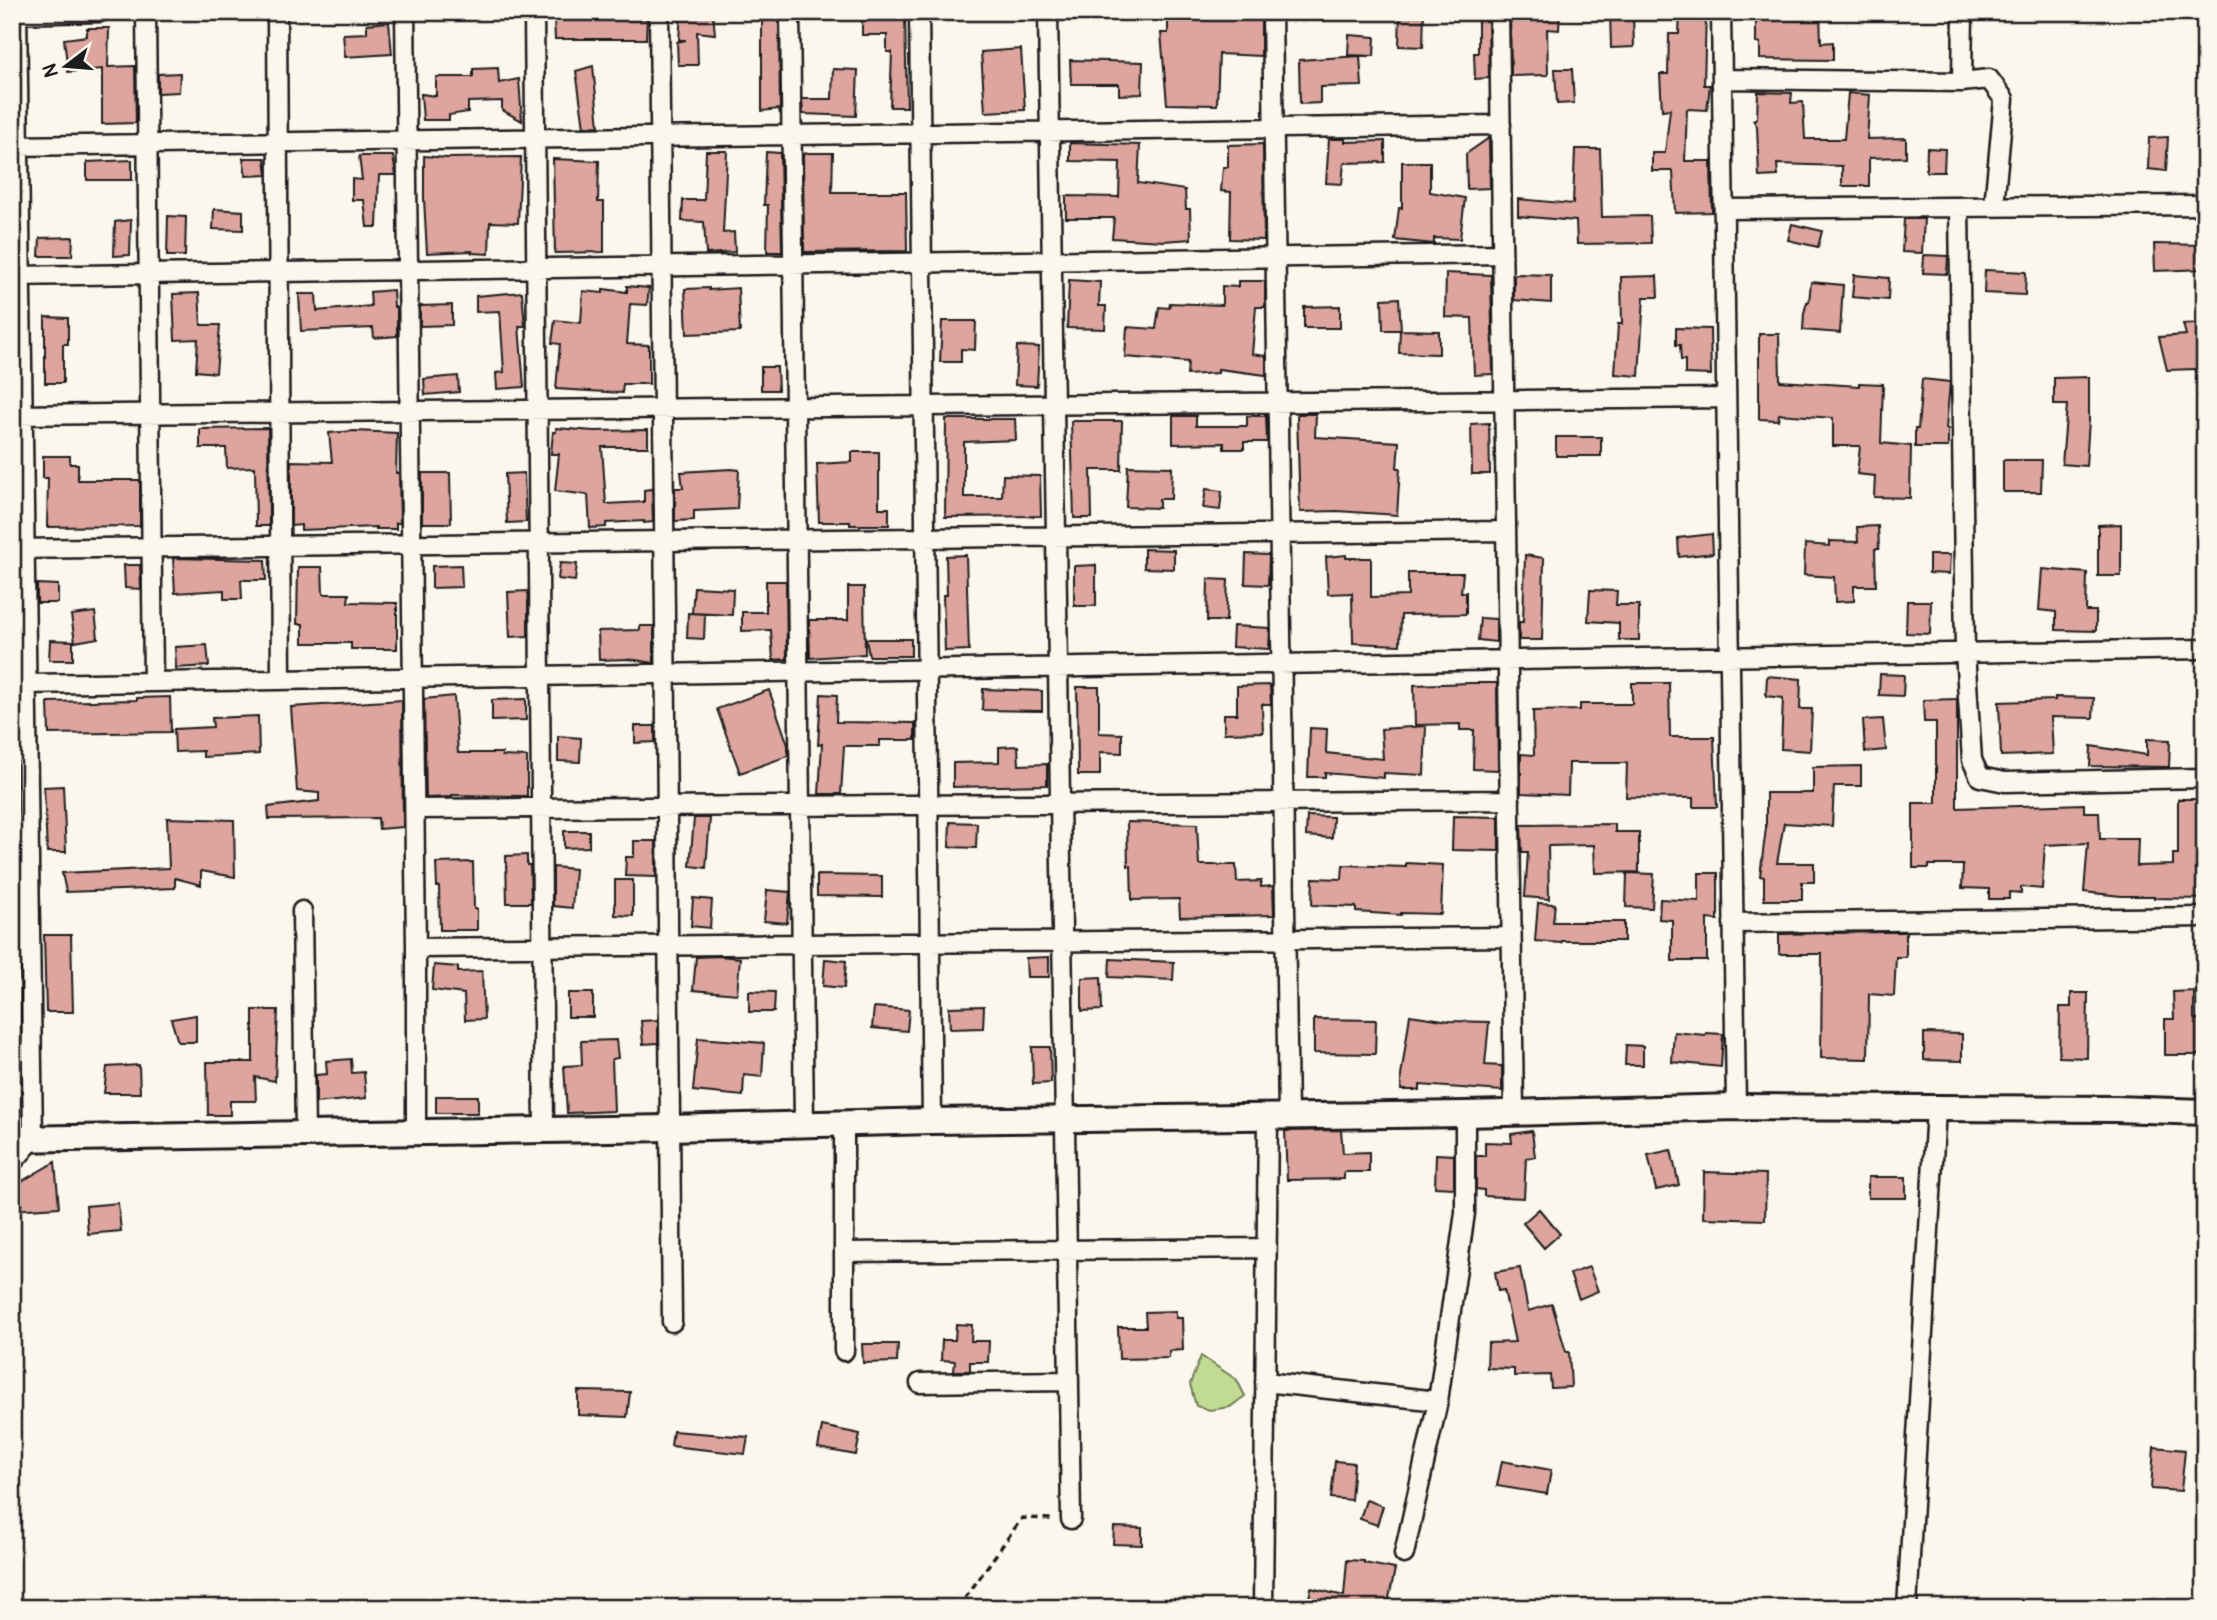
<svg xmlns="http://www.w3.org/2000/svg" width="2217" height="1620" font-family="Pangolin,sans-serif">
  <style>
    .green { fill: #c2db92; stroke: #6f7c57; stroke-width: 2 }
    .building { fill: #dea49e; stroke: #1c1c1c; stroke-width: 2 }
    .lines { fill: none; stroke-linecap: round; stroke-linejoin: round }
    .street-casing { stroke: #1c1c1c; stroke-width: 23 }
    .secondary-casing { stroke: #1c1c1c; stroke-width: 30 }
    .path { stroke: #1c1c1c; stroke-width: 3.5; stroke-dasharray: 7 5; stroke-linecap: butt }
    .street { stroke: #fbf7ec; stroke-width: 18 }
    .secondary { stroke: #fbf7ec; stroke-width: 24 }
  </style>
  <rect width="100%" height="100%" fill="#fbf7ec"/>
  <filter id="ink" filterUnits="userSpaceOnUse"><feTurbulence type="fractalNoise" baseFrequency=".0143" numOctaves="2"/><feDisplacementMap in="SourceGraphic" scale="14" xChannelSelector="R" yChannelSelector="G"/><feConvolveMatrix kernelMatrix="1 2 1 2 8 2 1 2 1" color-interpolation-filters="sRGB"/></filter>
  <g filter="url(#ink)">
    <path class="green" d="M1201,1356L1237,1380L1245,1396L1230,1407L1210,1410L1196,1406L1190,1384Z"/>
    <path class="building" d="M681,12L713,13L715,34L697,32L698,65H678L677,42L686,40H679Z
      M1168,12H1261V56L1219,54L1217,105L1167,104L1161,33H1168Z
      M1400,12H1424L1423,47L1399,46Z
      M1478,12H1488L1489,78L1475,79L1474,53H1478Z
      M1510,12H1560L1559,30L1547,29L1548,75L1511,76Z
      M1610,12H1633L1634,47L1611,48Z
      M1680,12H1706L1704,85H1710L1707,110L1687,109L1685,161H1711L1712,212L1675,213L1673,171H1652V153H1665L1670,109L1662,110L1660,74H1668L1669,34H1679Z
      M1756,12H1820L1821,43L1833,42V60L1760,59V43H1756Z
      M762,15H779L780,114L779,109L762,111Z
      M623,16L647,18L646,39H555L554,17Z
      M905,16L907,107H890L892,52H887V35H862V17Z
      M389,22L392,54L345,57L343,34L367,33V24Z
      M87,28H109L108,67L135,66L136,123L102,124V69L68,72L64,39L87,36Z
      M1349,35L1375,37L1374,56L1348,55Z
      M1021,49L1025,110L985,112L981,52Z
      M1360,56L1362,86L1320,87V103L1300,104L1299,60Z
      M1070,60L1143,62L1142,94L1119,95V84H1071Z
      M593,66L599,126L584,127L576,71Z
      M498,68L499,83L519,79L522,121L502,110V101L468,102V112L449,115V120H423L421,94L436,96V77H473V69Z
      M833,69L858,70L856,116L803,114L802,99H832Z
      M1555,69H1572L1574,103L1557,104Z
      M180,73L179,92L158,93V74Z
      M1758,92L1792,93L1791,103L1803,102L1805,139H1844L1848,93L1870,95L1867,139L1906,138V157L1869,158V186H1842V166L1777,164L1778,176L1759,177L1757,126L1753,120L1757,118Z
      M2168,137L2166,171L2148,169L2149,138Z
      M1489,138L1490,188L1467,189L1466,154Z
      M1329,139H1345V142L1385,141V162L1344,163L1342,184L1326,183Z
      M1070,143L1140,145L1138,183L1185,190L1186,209H1190L1191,239L1164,241L1112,238L1114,218H1066V196L1119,197L1120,162L1070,161Z
      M1263,144L1264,240L1230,239L1231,192L1221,191L1223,167H1228V145Z
      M1927,148L1945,149L1944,172H1926Z
      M1575,149H1600L1602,217L1650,216L1651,243L1577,244L1576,221L1518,216V199L1573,204Z
      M706,151H727L723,233L734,232L735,252L706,254L704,222L682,221L683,200H704Z
      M766,152L780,153L782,252H767L768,205H764Z
      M807,153H833L832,192H906L907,251L804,252L803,154Z
      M359,156H393L396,175H379L377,227H367L364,200H352V179L362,180Z
      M424,156L447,158L521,157L518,223L490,222L489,254L472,253V251L427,253L424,199Z
      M243,158H265L267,175L246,176Z
      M553,159L599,161L598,202H604V252L555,253Z
      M132,160V180H87V162Z
      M1402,162H1430V192L1465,198L1460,239L1434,238V244L1395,240L1399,208H1402Z
      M214,209L243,211V230L213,229Z
      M168,216L186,217L185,256H167Z
      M1904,219H1924L1922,253L1902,252Z
      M131,220L130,255L114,256L115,222Z
      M1792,224L1822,231L1818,247L1788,240Z
      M73,237L72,256H39L40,238Z
      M2154,244L2205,245V269L2155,271Z
      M1924,255L1948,256L1947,274L1923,273Z
      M1985,270L2026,272L2025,295L1984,293Z
      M1446,273L1491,275L1493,374L1474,375L1472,318L1445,317Z
      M1516,274L1551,275V303L1514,300V276Z
      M1854,275L1889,278L1888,300L1852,297Z
      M1657,276L1658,297H1644L1639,376L1615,374L1618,324H1622L1621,277Z
      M1069,280L1100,282L1099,306H1106L1105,329L1067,328Z
      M1238,281H1265V307H1256L1252,354L1266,356V375L1218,369V373L1187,375L1188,362L1125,357L1127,327L1156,329L1159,307L1169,308L1170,303L1222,305V286L1238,287Z
      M1811,282L1843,285L1840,333L1803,330L1804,313L1807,302H1809Z
      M627,286L649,288L647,305L630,304L627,344L649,345V384H623L622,393L556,389L560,344L552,343L555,320L581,323L583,291L603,293V289L627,292Z
      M709,288V290L738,288L740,332L687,334L685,289Z
      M393,290L394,307H397V336L374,338L373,328L301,331L299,294H316L317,311L371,306L370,292Z
      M522,292L525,326H519L524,387L497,389L496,373L504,372L500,311L476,312V296Z
      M199,293L201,325H220L216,373L196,371L198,339L175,340L173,294Z
      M1399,298L1401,330H1383L1382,299Z
      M452,305V325L420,326V306Z
      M1340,306V328H1304V307Z
      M45,317L68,318V344H63V383H45Z
      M942,321H976L975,350L961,349V362H940Z
      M2205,323V381L2200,382L2196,369L2167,370L2159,337L2186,335L2183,324Z
      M1676,328L1710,329L1711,375L1685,374V360H1681L1680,345H1676Z
      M1400,330L1439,331V354L1399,353Z
      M1759,334H1779L1780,381L1859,386V383L1883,384L1881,443L1911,446L1910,498L1874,497L1875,476L1857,474L1860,446H1833V418L1779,414L1778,420L1759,419Z
      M1017,346L1039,347L1037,386L1015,385Z
      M761,367H777L778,390H761Z
      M458,376L459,392L425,395L424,379Z
      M2089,377V420L2086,466L2062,464L2067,405H2054V378Z
      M1922,379L1950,382L1946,429H1948V447H1915V429H1918Z
      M1298,414H1316L1315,437L1399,442L1397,468H1400L1397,515L1337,511L1300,512L1297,416Z
      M1173,416H1196V426H1247V416H1266L1267,442H1244V449H1224V443L1173,444Z
      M946,419H1015L1016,440L964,442V497H1002L1003,475L1040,476L1041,516L945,517Z
      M1071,421H1122L1121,470H1091L1092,518H1074Z
      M1489,423L1490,474H1472L1471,424Z
      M268,428L269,526H256L255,467L227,468L226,448H200V429Z
      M556,428L594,431L648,430V447H602L606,504L644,502V490L652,489L653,522L644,523V521L606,523V527L590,528L588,495L555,491L559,454H551L553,432H556Z
      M355,431L397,433L396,473H399L400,523H396V529H376V527L301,530V525L291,526V461L332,462L329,433Z
      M1556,437H1601V456H1556Z
      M852,452H879V508H889V525H850V522H819L817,464L852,462Z
      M43,456H70V464H78V480H140V526L47,527L48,478H43Z
      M2003,460H2042L2041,492H2003Z
      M1128,466L1172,467L1171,499H1159V508L1126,507Z
      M731,469L739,470L737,509L694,511V520L675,521V488H683L681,472Z
      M422,473H450L451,523H422Z
      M524,473L526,522L507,523L505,474Z
      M1206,489L1222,491L1220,510L1203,508Z
      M2121,524V576H2098V525Z
      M1878,526L1879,549H1875L1876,586H1854V601L1835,602L1834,577L1804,575L1805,544L1830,546V541L1858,542L1857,527Z
      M1712,534L1713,553L1679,557L1678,538Z
      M1144,549L1174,550V569L1144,568Z
      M1246,554L1269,555L1268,585L1245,584Z
      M966,555L969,650L945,651L943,595H947L946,556Z
      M1346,555V558H1371V597L1408,596V573H1463L1461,592H1466V614L1401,615L1400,645L1353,643L1352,593L1328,594L1326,557Z
      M1525,555L1544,558L1542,640H1519V622H1523Z
      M1929,555H1950L1949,574L1929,573Z
      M173,558L265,560L266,580H241L242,599H224V590L175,593Z
      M560,563L577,564L575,581L558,579Z
      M124,565H140L141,589L125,588Z
      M461,565L462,587L432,588V566Z
      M1096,565V606H1074V566Z
      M298,567H322L323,594H349L348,602L397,603V649H351V643H303V624H297Z
      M2042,569L2087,573L2086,611H2096V631L2056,630V612L2039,610Z
      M1208,579L1228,580L1226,621H1207Z
      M766,581H786L787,659L773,660L771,630L742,631V612H766Z
      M37,584L58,585V603H37Z
      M694,587L733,589L732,615L692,613Z
      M848,587H864L865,654L810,658L809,620H848Z
      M1590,590L1617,591L1616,605H1639V640H1619V623L1588,621Z
      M528,591V636L510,637L508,592Z
      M1907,601H1931L1930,634L1906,633Z
      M95,612L98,638L75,642L71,615Z
      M688,613L705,614L704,639L687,638Z
      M1480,618L1496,619V642L1478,640Z
      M640,626H654V663L629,659L599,660L598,631L640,630Z
      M1233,626L1270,628L1269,649L1232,647Z
      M866,639H911V656H869Z
      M50,640L73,641V660H49Z
      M207,645L209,666L176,668L175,647Z
      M1880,674L1904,675L1903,696L1879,695Z
      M1767,676L1801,679L1800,709H1812L1810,751L1781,749L1783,698L1766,696Z
      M1470,683H1497L1498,770L1473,769L1474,730H1460V724L1415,725L1414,685Z
      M1632,683H1669L1670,737H1714L1717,807H1693V798L1626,797L1627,763H1569L1568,795L1521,793V754L1534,755L1533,711L1580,710V704H1632Z
      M1270,685L1271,704H1262L1263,732L1224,733V714H1237V686Z
      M1077,687H1099V733L1122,734V753L1100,752V775H1078Z
      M983,689L1042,691V711L982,710Z
      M769,690L788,745V756L740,773L717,709Z
      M821,694L837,695L836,722L915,723V740H880V746H844L841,794H819L822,744L818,745Z
      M454,696L458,753H502V756L527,757V796L452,795V797L426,798L424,699Z
      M170,697L171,732L49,734L48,702L137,700V698Z
      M2055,697L2094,698L2093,718L2051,717L2053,754L2001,756L1999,702L2055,700Z
      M526,699V720L492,721V700Z
      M1957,699V808L2084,804V812H2099L2100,839H2138L2137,866L2173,865V854H2178V799H2205V899L2154,898V896H2121L2084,892L2088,843L2045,845L2042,889L2021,887V893L2009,892V899H1989V889L1962,888L1963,865H1929V868H1913V803H1936V722H1924L1923,700Z
      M402,700L403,827L379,829L378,818L269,819L268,807L319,801V793L297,791L291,707Z
      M258,716L259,754L203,757V751L175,752L174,729L213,727L212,718Z
      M1883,719L1886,750L1865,752L1863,720Z
      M635,726H655V742L635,743Z
      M1426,726L1424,775L1384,773V778L1325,773V777H1308L1310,728L1327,729L1326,753L1383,759L1381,729Z
      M558,736L581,738L580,762L558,761Z
      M2147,739L2170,740L2169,767L2090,766L2091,746L2147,755Z
      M1018,746L1019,765L1047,764V785L953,787V763L999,762V747Z
      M1861,766V786H1834L1832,826L1784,823L1777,863H1814V882H1802V900H1764V877L1760,876L1766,828V793H1813V767Z
      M63,786L66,852H47L44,787Z
      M1307,816L1333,817L1332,838L1306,836Z
      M1453,816L1499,817V851L1452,850Z
      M167,818L234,820L235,877L201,871V885L175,878V888L66,892L62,873L169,868Z
      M694,818H710L706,868L690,866Z
      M950,822L977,823L976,848L949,847Z
      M1127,822L1197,824L1199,865H1236L1237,882L1261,881V887L1273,886L1274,915L1180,917L1179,899L1132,900L1131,866H1128Z
      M1615,824V832H1639V872L1595,873L1594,845L1548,846L1549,899L1525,897L1528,852H1522L1521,825Z
      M564,831H589V847L564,848Z
      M634,841H656V877L625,876L626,857H634Z
      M527,855V865H530L531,903H507L506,856Z
      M473,862L474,909H477V930H440L439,887H437L436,863Z
      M1406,863L1443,865L1441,914L1401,913V915L1356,912V907L1312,905L1313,878L1342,879L1343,865L1406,867Z
      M553,867L575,869L572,908L553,906Z
      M1627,873L1654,874L1652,908L1626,907Z
      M1699,873H1718V920L1707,919V961H1672V920L1659,919L1660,899L1699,901Z
      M817,875L882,876V897L817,896Z
      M615,880H633V916L615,915Z
      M767,890L790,892L787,923L764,921Z
      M693,898L712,900L710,928L691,926Z
      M1538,903L1555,904L1553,922H1624V941H1562L1561,943L1535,941Z
      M1885,932H1906V957H1896L1894,996L1869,994L1868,1059L1821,1058L1822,954H1779V934Z
      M44,935H71L73,1012H46Z
      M719,956L740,958L737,994L693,990L696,957Z
      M1049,957V977H1027L1026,958Z
      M825,959L846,961L844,988L823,986Z
      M1110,959L1174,962L1173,980L1109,977Z
      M434,965L458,967V972L482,971L484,1019L465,1020L464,994L432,990Z
      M1101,977L1102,1010L1082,1011V978Z
      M749,991L775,992L774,1012H749Z
      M2194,991V1019H2205V1055H2165V1019H2174L2173,992Z
      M568,993H593V1017H568Z
      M2071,993H2088L2087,1058L2059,1057L2060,1007H2071Z
      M984,1006L983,1028L950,1029L949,1007Z
      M874,1007L909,1010L907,1031L872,1028Z
      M253,1010H278L275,1081L255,1077L256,1101H230V1115H208L207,1062H253Z
      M196,1015V1042H178L171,1019Z
      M1410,1015L1450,1021L1489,1022L1485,1065L1502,1066V1091L1420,1085V1090H1401V1076Z
      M1314,1019L1376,1020L1375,1054L1314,1053Z
      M658,1020V1043L643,1044L641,1021Z
      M1674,1032L1705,1035L1706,1033L1723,1034L1721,1067L1672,1062Z
      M1924,1033L1962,1034V1061L1924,1060Z
      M698,1038L764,1043L762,1077L744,1075L743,1096L693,1091Z
      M616,1040L618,1058L612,1059L614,1111L567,1113L564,1066L582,1065L581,1041Z
      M1626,1045L1643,1046V1065H1625Z
      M1032,1047H1050L1051,1083L1033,1084Z
      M351,1059L352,1073L364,1072L366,1098L316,1103V1075L327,1074L326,1061Z
      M139,1065L140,1093H104L107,1067Z
      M436,1096H478V1113H436Z
      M1341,1130L1343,1153L1369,1152V1172H1344V1179L1287,1180L1285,1131Z
      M1532,1131L1535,1157L1526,1158L1524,1198L1484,1196V1190L1476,1189V1156H1485V1142L1512,1143L1511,1134Z
      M1671,1150L1679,1185L1656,1190L1648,1155Z
      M1436,1154L1454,1155V1188L1435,1187Z
      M55,1162L59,1207L12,1210V1187Z
      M1704,1172L1766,1174L1765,1220L1703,1218Z
      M1868,1177H1906V1198H1868Z
      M118,1203L121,1231L88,1234L86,1206Z
      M1539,1209L1560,1234L1544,1248L1523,1223Z
      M1589,1267L1598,1291L1579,1299L1570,1274Z
      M1520,1268L1528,1311L1552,1304L1566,1352H1569L1571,1387L1551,1388L1550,1375L1514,1376V1369L1487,1368L1488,1343L1515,1342L1504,1290L1498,1291L1495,1272Z
      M1176,1311V1318H1182L1183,1350L1169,1351V1358L1119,1359L1118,1327H1146L1145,1312Z
      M956,1324L972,1325L971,1341H989L988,1362H970V1371H954L955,1361L941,1360L942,1340H955Z
      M862,1344H898L897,1362L863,1363Z
      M578,1391L630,1392L627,1417L578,1415Z
      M822,1426L860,1434L856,1455L818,1448Z
      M673,1431L748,1437L745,1454L671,1446Z
      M2154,1447L2185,1450L2181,1491L2151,1489Z
      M1335,1461L1354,1463L1351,1500L1331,1498Z
      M1502,1461L1551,1470L1547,1494L1497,1486Z
      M1366,1500L1383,1506L1377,1525L1360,1519Z
      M1114,1527L1142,1528V1545L1113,1544Z
      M1347,1560L1364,1561V1563L1395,1569L1387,1608H1307L1311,1588L1344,1596Z"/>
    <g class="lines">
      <g class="street-casing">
        <path id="street" d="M146,12L153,682
          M277,12L281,680
          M405,12L416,948V1132
          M534,12L544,1130
          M659,12L672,1322
          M790,12L804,1123
          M919,12L932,1121
          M1048,12L1071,1519
          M1272,12L1288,1116
          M1499,12L1514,1112
          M1721,12L1736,1107
          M12,14L100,12
          M1722,79L1962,82L1989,79L2004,99L1994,206
          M1962,82L1963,12
          M12,146L1501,125
          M1959,207L1965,652L1972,760L1980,777L2005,782L2205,778
          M1724,209L2205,205
          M12,276L1502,254
          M12,415L1726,398
          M12,549L1506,531
          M26,684L2205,649
          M415,809L1510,800
          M302,911L305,1134
          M1733,923L2205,917
          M416,948L1511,937
          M844,1123V1351
          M12,1163L33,1139L17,12
          M844,1252L1266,1248
          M1265,1382L1438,1401
          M920,1383L1069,1381
          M1404,1554L1438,1401L1465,1213V1114
          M1263,1608L1268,1117
          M1907,1608L1936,1109"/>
      </g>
      <g class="secondary-casing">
        <path id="secondary" d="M12,1139L669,1128L932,1121L1465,1114L1736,1107L2115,1109L2205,1112"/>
      </g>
      <path class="path" d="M958,1608L1022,1518L1053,1519"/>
      <use href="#street" class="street"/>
      <use href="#secondary" class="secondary"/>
    </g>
  </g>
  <rect width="2217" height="1620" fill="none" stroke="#fbf7ec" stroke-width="42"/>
  <rect x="21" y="21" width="2175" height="1578" fill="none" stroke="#1c1c1c" stroke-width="2.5" filter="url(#ink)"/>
  <g transform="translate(66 66) rotate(254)" stroke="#fbf7ec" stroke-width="5" paint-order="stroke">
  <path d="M0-5L12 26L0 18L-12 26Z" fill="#1c1c1c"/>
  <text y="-10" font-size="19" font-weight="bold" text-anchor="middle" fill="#1c1c1c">N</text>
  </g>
</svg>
